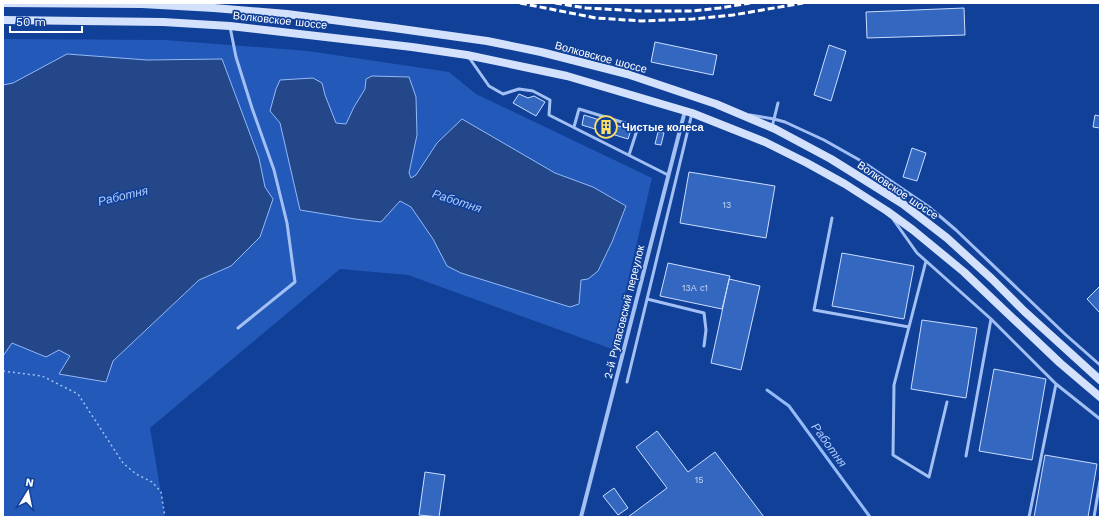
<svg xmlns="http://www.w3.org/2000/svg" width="1103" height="520" font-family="'Work Sans',sans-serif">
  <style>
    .green { fill: #2359b8; fill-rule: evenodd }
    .water { fill: #24478a; stroke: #94baf8 }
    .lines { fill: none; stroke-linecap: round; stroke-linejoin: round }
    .stream { stroke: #94baf8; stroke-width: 3 }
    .building { fill: #3467c0; stroke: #cbdefe }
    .path { stroke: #a3c0f4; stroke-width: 1.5; stroke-dasharray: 2 3; stroke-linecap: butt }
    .service { stroke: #a3c0f4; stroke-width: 3 }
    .minor { stroke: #a3c0f4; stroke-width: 4 }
    .secondary { stroke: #d3e1fd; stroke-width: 8 }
    .rail { stroke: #fff; stroke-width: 3; stroke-dasharray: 7 3; stroke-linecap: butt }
    .labels { text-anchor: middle; stroke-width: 3.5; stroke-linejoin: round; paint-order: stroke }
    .number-label { font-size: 9px; fill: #ccd9ef }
    .street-label { font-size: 11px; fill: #fff; stroke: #114099 }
    .poi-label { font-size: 11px; font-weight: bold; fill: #fff; stroke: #114099; text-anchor: start }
    .water-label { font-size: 12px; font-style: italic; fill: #afcbfb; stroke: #114099 }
  </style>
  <rect width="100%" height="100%" fill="#114099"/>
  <path class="green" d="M3,39L165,40L308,51L449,72L476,94L652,178L612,349L408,275L340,269L150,428L165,517H3V356L12,343L46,357L59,350L71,356L59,374L106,382L113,361L199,280L231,266L273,199L265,187L259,158L222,59L147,60L67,54L13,83L3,85ZM409,77L416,97L417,135L409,173L411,178L416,176L437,143L555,173L593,187L626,206L612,242L598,271L588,279H581L579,304L447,266L433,239L411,207L400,201L300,210L280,123L322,83L325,95L336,123L346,124L354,107L365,89Z"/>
  <path class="water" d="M67,54L147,60L222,59L259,158L265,187L273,199L260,237L231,266L199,280L113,361L106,382L59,374L70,356L59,350L46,357L12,343L3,356V85L13,83Z
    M372,76L409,77L416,97L417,135L409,173L411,178L416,175L437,143L462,119L555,173L593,187L626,206L612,242L598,271L588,279L581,280L579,304L570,307L461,273L447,266L433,239L411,207L400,201L381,222L355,219L300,210L280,123L270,111L276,89L280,80L313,78L322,83L325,95L336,123L346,124L354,107L365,89L366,79Z"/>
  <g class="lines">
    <path class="stream" d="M767,390L789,406L870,517"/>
  </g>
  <path class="building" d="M964,8L965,35L867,38L866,12Z
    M655,42L717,55L713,75L651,62Z
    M829,45L846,51L831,101L814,95Z
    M519,94L528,98L534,96L545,102L536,116L513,103Z
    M584,115L631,130L628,139L582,125Z
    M1095,115L1100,116V128L1093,127Z
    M658,132L664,133L661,145L655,144Z
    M912,148L926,153L917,181L903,177Z
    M689,172L775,186L766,238L680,223Z
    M842,253L914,266L904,319L832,306Z
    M668,263L730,276L722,309L660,296Z
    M729,279L760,286L741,370L711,363Z
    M1100,286V313L1087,299Z
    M922,320L977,328L966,398L911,389Z
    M994,369L1046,379L1032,460L979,451Z
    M657,431L688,472L715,452L764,517H628L667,488L636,447Z
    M1045,455L1097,464L1088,517H1034Z
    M425,472L445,475L439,517L419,515Z
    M614,488L628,508L618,515L603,496Z"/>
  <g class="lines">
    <path class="path" d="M3,371L42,376L78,394L123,463L136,474L152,482L161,492L165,517"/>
    <path class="service" d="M230,27L236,57L252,108L274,170L287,223L295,282L238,328
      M468,56L489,86L503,94L519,89L533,91L550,100L549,115L668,175
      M750,115L774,119L785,122L824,140L863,162L929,207L956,230L1066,335L1100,365
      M574,127L579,109L638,127L629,155
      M772,127L778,103
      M832,218L814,310L909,327
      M893,219L917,253L991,319L1056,384L1100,419
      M926,261L894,385L893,455L929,477L947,402
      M647,299L704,313L706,330L704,346
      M627,382L692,113
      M966,456L991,319
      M1029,517L1056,384
      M1094,517L1100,481"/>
    <path class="minor" d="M581,517L680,130L685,111"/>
    <path class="secondary" d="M3,3L142,4L214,8L287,14L394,28L487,41L541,52L627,74L716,104L775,129L831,159L903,204L947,238L992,279L1024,311L1100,380
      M3,20L163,22L230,26L412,47L467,55L567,76L692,113L765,142L807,163L845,184L887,211L913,230L964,272L1060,363L1100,397"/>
    <path class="rail" d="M520,3L596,18L642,21L693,19L733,15L803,3
      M555,3L586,8L641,11H692L720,8L750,3"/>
  </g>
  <defs>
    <g id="building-ring" transform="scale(1.15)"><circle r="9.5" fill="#114099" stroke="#ffe066" stroke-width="1.5"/><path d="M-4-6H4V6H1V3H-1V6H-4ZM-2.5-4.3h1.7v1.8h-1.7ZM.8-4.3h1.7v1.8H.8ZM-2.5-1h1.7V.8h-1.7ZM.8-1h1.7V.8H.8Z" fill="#ffe066"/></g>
  </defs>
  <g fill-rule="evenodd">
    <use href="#building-ring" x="606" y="127"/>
  </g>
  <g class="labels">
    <g class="number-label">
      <text x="727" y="208">13</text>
      <text x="695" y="291">13А с1</text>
      <text x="699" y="483">15</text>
    </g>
    <g class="street-label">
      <text transform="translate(280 20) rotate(6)" y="4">Волковское шоссе</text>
      <text transform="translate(601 57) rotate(15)" y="4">Волковское шоссе</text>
      <text transform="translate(898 190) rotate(34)" y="4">Волковское шоссе</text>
      <text transform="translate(624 312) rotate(-76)" y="4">2-й Рупасовский переулок</text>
    </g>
    <g class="poi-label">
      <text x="622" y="131">Чистые колеса</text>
    </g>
    <g class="water-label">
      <text transform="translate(123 196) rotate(-13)" y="4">Работня</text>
      <text transform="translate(457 201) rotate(18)" y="4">Работня</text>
      <text transform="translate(829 445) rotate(54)" y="4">Работня</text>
    </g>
  </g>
  <rect width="1103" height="520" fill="none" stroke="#ffffff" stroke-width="8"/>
  <g transform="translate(28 492) rotate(10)" stroke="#114099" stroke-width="3" paint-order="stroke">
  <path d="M0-3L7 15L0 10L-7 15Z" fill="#ffffff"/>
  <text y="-6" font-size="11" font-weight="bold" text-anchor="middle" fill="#ffffff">N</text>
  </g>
  <path d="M10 26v6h72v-6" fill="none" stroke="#ffffff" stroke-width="2"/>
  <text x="16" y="26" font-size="12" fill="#ffffff" stroke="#114099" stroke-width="3" paint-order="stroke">50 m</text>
</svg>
